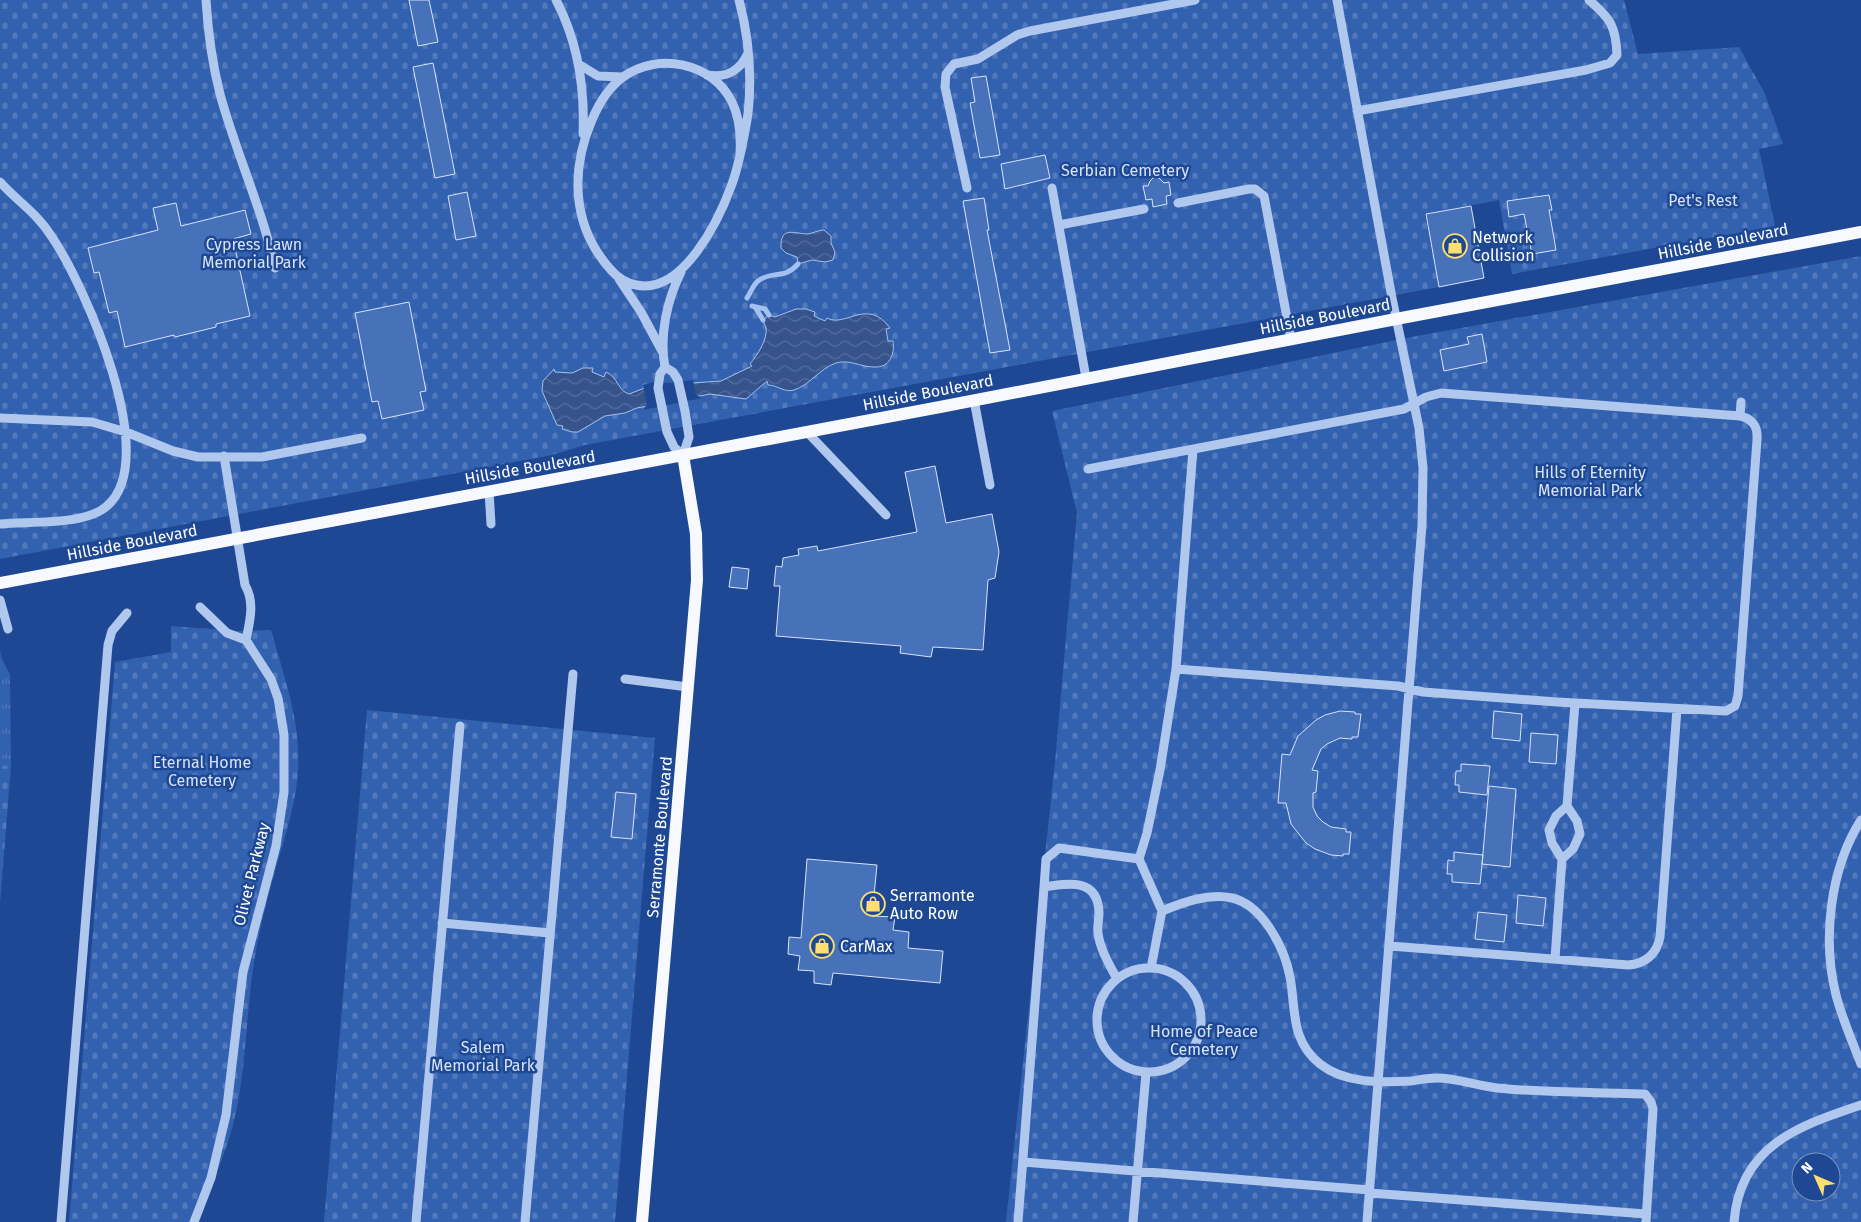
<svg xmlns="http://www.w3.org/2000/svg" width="1861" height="1222" font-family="'Fira Sans',sans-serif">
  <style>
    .grass { fill: url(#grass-tufts) }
    .cemetery { fill: url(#cemetery-stones); fill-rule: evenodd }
    .water { fill: url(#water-waves); stroke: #a3c1f0 }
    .pier { fill: #1e4893 }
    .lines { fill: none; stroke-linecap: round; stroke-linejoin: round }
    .stream { stroke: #a3c1f0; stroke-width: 5 }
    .building { fill: #4771b9; stroke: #d6e3fa }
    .minor { stroke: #b0c7ee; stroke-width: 9 }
    .major { stroke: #f7f9ff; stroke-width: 12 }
    .labels { text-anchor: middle; stroke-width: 5; stroke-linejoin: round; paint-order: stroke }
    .park-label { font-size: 16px; fill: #d6e3fa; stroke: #1e4893 }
    .poi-label { font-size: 16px; fill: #fff; stroke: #1e4893; text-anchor: start }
    .street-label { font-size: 16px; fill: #fff; stroke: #1e4893 }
  </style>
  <defs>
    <pattern id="grass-tufts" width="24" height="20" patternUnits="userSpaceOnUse" patternTransform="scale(1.25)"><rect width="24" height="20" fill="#3261b0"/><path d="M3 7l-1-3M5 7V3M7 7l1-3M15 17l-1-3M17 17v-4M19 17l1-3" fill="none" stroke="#5179bc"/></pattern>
    <pattern id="cemetery-stones" width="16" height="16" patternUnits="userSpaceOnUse" patternTransform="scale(1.25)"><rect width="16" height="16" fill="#3261b0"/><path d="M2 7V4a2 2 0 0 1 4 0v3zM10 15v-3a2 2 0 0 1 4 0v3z" fill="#5179bc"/></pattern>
    <pattern id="water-waves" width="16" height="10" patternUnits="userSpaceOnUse" patternTransform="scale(1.25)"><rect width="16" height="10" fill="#36548b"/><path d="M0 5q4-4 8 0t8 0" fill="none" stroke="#546e9c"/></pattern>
  </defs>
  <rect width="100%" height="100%" fill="#1e4893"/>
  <path class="grass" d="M0,651L2,659L10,675L11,766L0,765Z"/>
  <path class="cemetery" d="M0,0H1624L1638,54L1739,47L1764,92L1783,144L1759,149L1775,226L1512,274L1499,200L1425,214L1439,287L585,445L552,455L0,559Z
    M1861,256V1222H1006L1055,762L1077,513L1052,411L1406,338ZM1801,1162H1831V1192H1801Z
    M171,626L238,631L271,630C284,677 301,721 298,770C297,793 291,815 285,837C275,871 265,905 258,940C246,997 248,1056 236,1112C228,1151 211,1186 195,1222H69L115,662L171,652Z
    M367,710L655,738L615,1222H324Z
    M0,765L11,766L0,904Z"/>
  <path class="water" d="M824,230L831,236V243L835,252L833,260L825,262L812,260L798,264L797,257L786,253L781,248C780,225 795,234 808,234C814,233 818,230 824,230Z
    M796,309H806L815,312L814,316L825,321L827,318C846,328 867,297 890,328L886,329L888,341H893C895,354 890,368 874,367C860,367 850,359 836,363C820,368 810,385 794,390C785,393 777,385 768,385L767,381L746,399L710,394L637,408L625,413L605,416L578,432H572L562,429L563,426L557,425L542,391L543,381L554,369L555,372L572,373L583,368H593L592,372L604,377L606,372C618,377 618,391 629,394L650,386L721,381L752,366L750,364C757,355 768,340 766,327C765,325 764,323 763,320L769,315L775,317Z"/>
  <path class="pier" d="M693,380L696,395L702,398L643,410L647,404L643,385L654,382L672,383Z"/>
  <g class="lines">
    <path class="stream" d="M747,298C751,292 753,285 758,281C772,270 784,280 798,264
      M752,306L765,309L769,315
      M755,307L763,320"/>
  </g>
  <path class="building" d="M409,0H429L438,42L418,46Z
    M433,63L455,174L435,178L413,67Z
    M986,76L1000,155L980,158L970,103L975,102L971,78Z
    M1045,155L1050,178L1005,189L1001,164Z
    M1154,177L1159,178L1164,183L1169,182L1171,195L1166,196L1167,204L1153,207L1152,199L1146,200L1143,186H1148L1150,181Z
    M467,192L476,236L456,240L448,196Z
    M1549,195L1552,210H1549L1556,250L1532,254L1524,214L1509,217L1507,201Z
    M984,198L989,230H987L1010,350L990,353L963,201Z
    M176,203L181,226L245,210L251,234L233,239L250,316L216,324V327L175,337L174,335L125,347L117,311L109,313L99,272L94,273L88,248L158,230L153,208Z
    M1471,206L1484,278L1439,287L1426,214Z
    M409,302L426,391L420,392L424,410L382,419L378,401L372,402L355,313Z
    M1482,334L1487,362L1444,371L1440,350L1469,344L1467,337Z
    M935,466L946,523L992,514L999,552L995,578L988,580L983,650L933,647L931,657L900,653L901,646L776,636L780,586H774L776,566L782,567L783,558L799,555L798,549L817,546L818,551L917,532L905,472Z
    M732,567L749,569L747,589L729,587Z
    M1340,711L1355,712V714H1361L1358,737H1352V739L1340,738L1327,744L1321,749L1312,770L1318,771L1316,792L1313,793V807L1317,816L1323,822L1331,827L1346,829V832H1351L1349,854H1343V856L1331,855L1315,849L1306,843L1291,824L1286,803H1278L1282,754L1290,755L1298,736L1316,720L1325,715Z
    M1494,711L1522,714L1520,741L1492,738Z
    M1531,733L1558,735L1556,764L1529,762Z
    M1461,764L1490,766L1487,795L1459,792V785H1455L1456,771H1461Z
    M1489,786L1516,789L1510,867L1482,864Z
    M616,792L636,794L632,839L611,837Z
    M1454,852L1483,855L1480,884L1452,882V874H1447L1448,860L1454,861Z
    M807,859L877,865L872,916L895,917L893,930L909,932L908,948L943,951L940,983L833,973L831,985L814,983V971L798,970L800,956L788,954L789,937L801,938Z
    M1518,895L1546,898L1543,926L1516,923Z
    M1478,912L1507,915L1504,942L1475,939Z"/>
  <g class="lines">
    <path class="minor" d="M206,0C208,32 212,63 220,94C236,153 262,208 275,268
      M556,0C578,42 585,87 583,134
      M739,0C749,37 752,76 748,114C744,137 740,162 732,184C719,220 683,295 636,285C626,283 617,277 611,270C572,227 570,171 592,120C599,103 608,88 623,77C658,52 712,62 732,102C740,118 741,136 740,154
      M1337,0L1392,298L1419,428L1423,468L1422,525L1367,1222
      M580,65L598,76L622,77
      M707,75C727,78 740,71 748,53
      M1357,111L1586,70L1610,63L1617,55C1616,26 1610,18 1589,0
      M0,182C18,202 37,213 52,237C85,286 162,459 107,506C85,526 29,521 0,524
      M967,188L945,87L946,74L954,64L978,59L1017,35L1030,31L1195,0
      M1052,188L1086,378
      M1178,203L1249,189H1255L1264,196L1291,339
      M1059,225L1144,209
      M619,279L641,312L662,351
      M665,367L660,374L658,388L667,432L674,447L683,455L689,437L685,411L678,380L673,372L665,367C659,336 667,300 681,272
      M974,400L990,485
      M1740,416L1741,402
      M0,418L92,422L126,432L173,451L198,457H262L362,438
      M807,432L886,515
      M1193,449L1176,669L1160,770L1147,833L1139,859L1162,911C1184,902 1208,893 1232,898C1263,905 1285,949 1290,977C1296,1009 1290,1040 1320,1064C1344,1083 1380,1083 1411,1081C1419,1080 1428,1078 1437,1078C1457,1078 1477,1086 1497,1088C1546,1093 1596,1092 1645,1094L1651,1102L1653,1109L1646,1222
      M1088,469L1404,409L1426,397L1441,393L1740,416C1753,419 1758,427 1757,440L1738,696L1735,706L1726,711L1557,702L1423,692L1398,686L1176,669
      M489,491L491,524
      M0,600L8,629
      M200,607L227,633L246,640
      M625,679L688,687
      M1861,820C1830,869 1822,939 1836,995C1842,1018 1852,1041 1861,1064
      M1562,859L1573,849L1580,834L1577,821L1567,806L1575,703
      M442,923L550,933
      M1390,946L1628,965C1645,964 1657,954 1660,937L1677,709
      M1555,959L1562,859L1552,843L1549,830L1556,816L1567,806
      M1097 1020a52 52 0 1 1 104 0a52 52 0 1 1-104 0Z
      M1151,968L1162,911
      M1117,979C1109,964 1100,949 1098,933C1097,926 1099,920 1099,913C1098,878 1069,883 1044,887L1046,859L1059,848L1139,859
      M1023,1162L1370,1190
      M1370,1193L1646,1214
      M61,1222L108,645L112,631L127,613
      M194,1222L211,1178L226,1115L243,972L276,846L284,792V735L278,698L271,679L246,640C250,621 255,602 245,585L224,456
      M416,1222L460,726
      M525,1222L573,674
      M1018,1222L1044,887
      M1133,1222L1146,1073
      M1734,1222C1740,1146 1798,1126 1861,1105"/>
    <path class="major" d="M0,583L940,407L1396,319L1861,232
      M642,1222L697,580L696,534L683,455"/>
  </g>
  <defs>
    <g id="shop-ring" transform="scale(1.25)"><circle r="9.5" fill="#1e4893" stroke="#fcdf70" stroke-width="1.5"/><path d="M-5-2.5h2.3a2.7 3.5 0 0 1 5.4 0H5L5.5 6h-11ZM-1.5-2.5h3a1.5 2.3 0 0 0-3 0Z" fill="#fcdf70"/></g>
  </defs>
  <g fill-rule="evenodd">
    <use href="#shop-ring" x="1455" y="246"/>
    <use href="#shop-ring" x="873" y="904"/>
    <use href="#shop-ring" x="822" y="946"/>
  </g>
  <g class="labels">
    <g class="park-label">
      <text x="1125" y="176">Serbian Cemetery</text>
      <text x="1703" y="206">Pet's Rest</text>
      <text x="254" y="250">Cypress Lawn<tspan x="254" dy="18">Memorial Park</tspan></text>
      <text x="1590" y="478">Hills of Eternity<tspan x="1590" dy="18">Memorial Park</tspan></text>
      <text x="202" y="768">Eternal Home<tspan x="202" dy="18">Cemetery</tspan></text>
      <text x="1204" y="1037">Home of Peace<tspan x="1204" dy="18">Cemetery</tspan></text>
      <text x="483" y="1053">Salem<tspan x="483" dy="18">Memorial Park</tspan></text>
    </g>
    <g class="poi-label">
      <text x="1472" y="243">Network<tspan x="1472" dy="18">Collision</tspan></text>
      <text x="890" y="901">Serramonte<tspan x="890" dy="18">Auto Row</tspan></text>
      <text x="840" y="952">CarMax</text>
    </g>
    <g class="street-label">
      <text transform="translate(1723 241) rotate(-11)" y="6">Hillside Boulevard</text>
      <text transform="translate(1325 316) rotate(-11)" y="6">Hillside Boulevard</text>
      <text transform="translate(928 392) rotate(-11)" y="6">Hillside Boulevard</text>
      <text transform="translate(530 467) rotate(-10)" y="6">Hillside Boulevard</text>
      <text transform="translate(132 542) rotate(-11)" y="6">Hillside Boulevard</text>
      <text transform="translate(659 837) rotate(-85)" y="6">Serramonte Boulevard</text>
      <text transform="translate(251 874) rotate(-76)" y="6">Olivet Parkway</text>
    </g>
  </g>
  <g transform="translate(1816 1177) rotate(315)"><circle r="24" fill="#1e4893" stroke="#7891be"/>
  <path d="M0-4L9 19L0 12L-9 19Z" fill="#fcdf70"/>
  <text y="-8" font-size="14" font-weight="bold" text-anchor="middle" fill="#ffffff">N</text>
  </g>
</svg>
